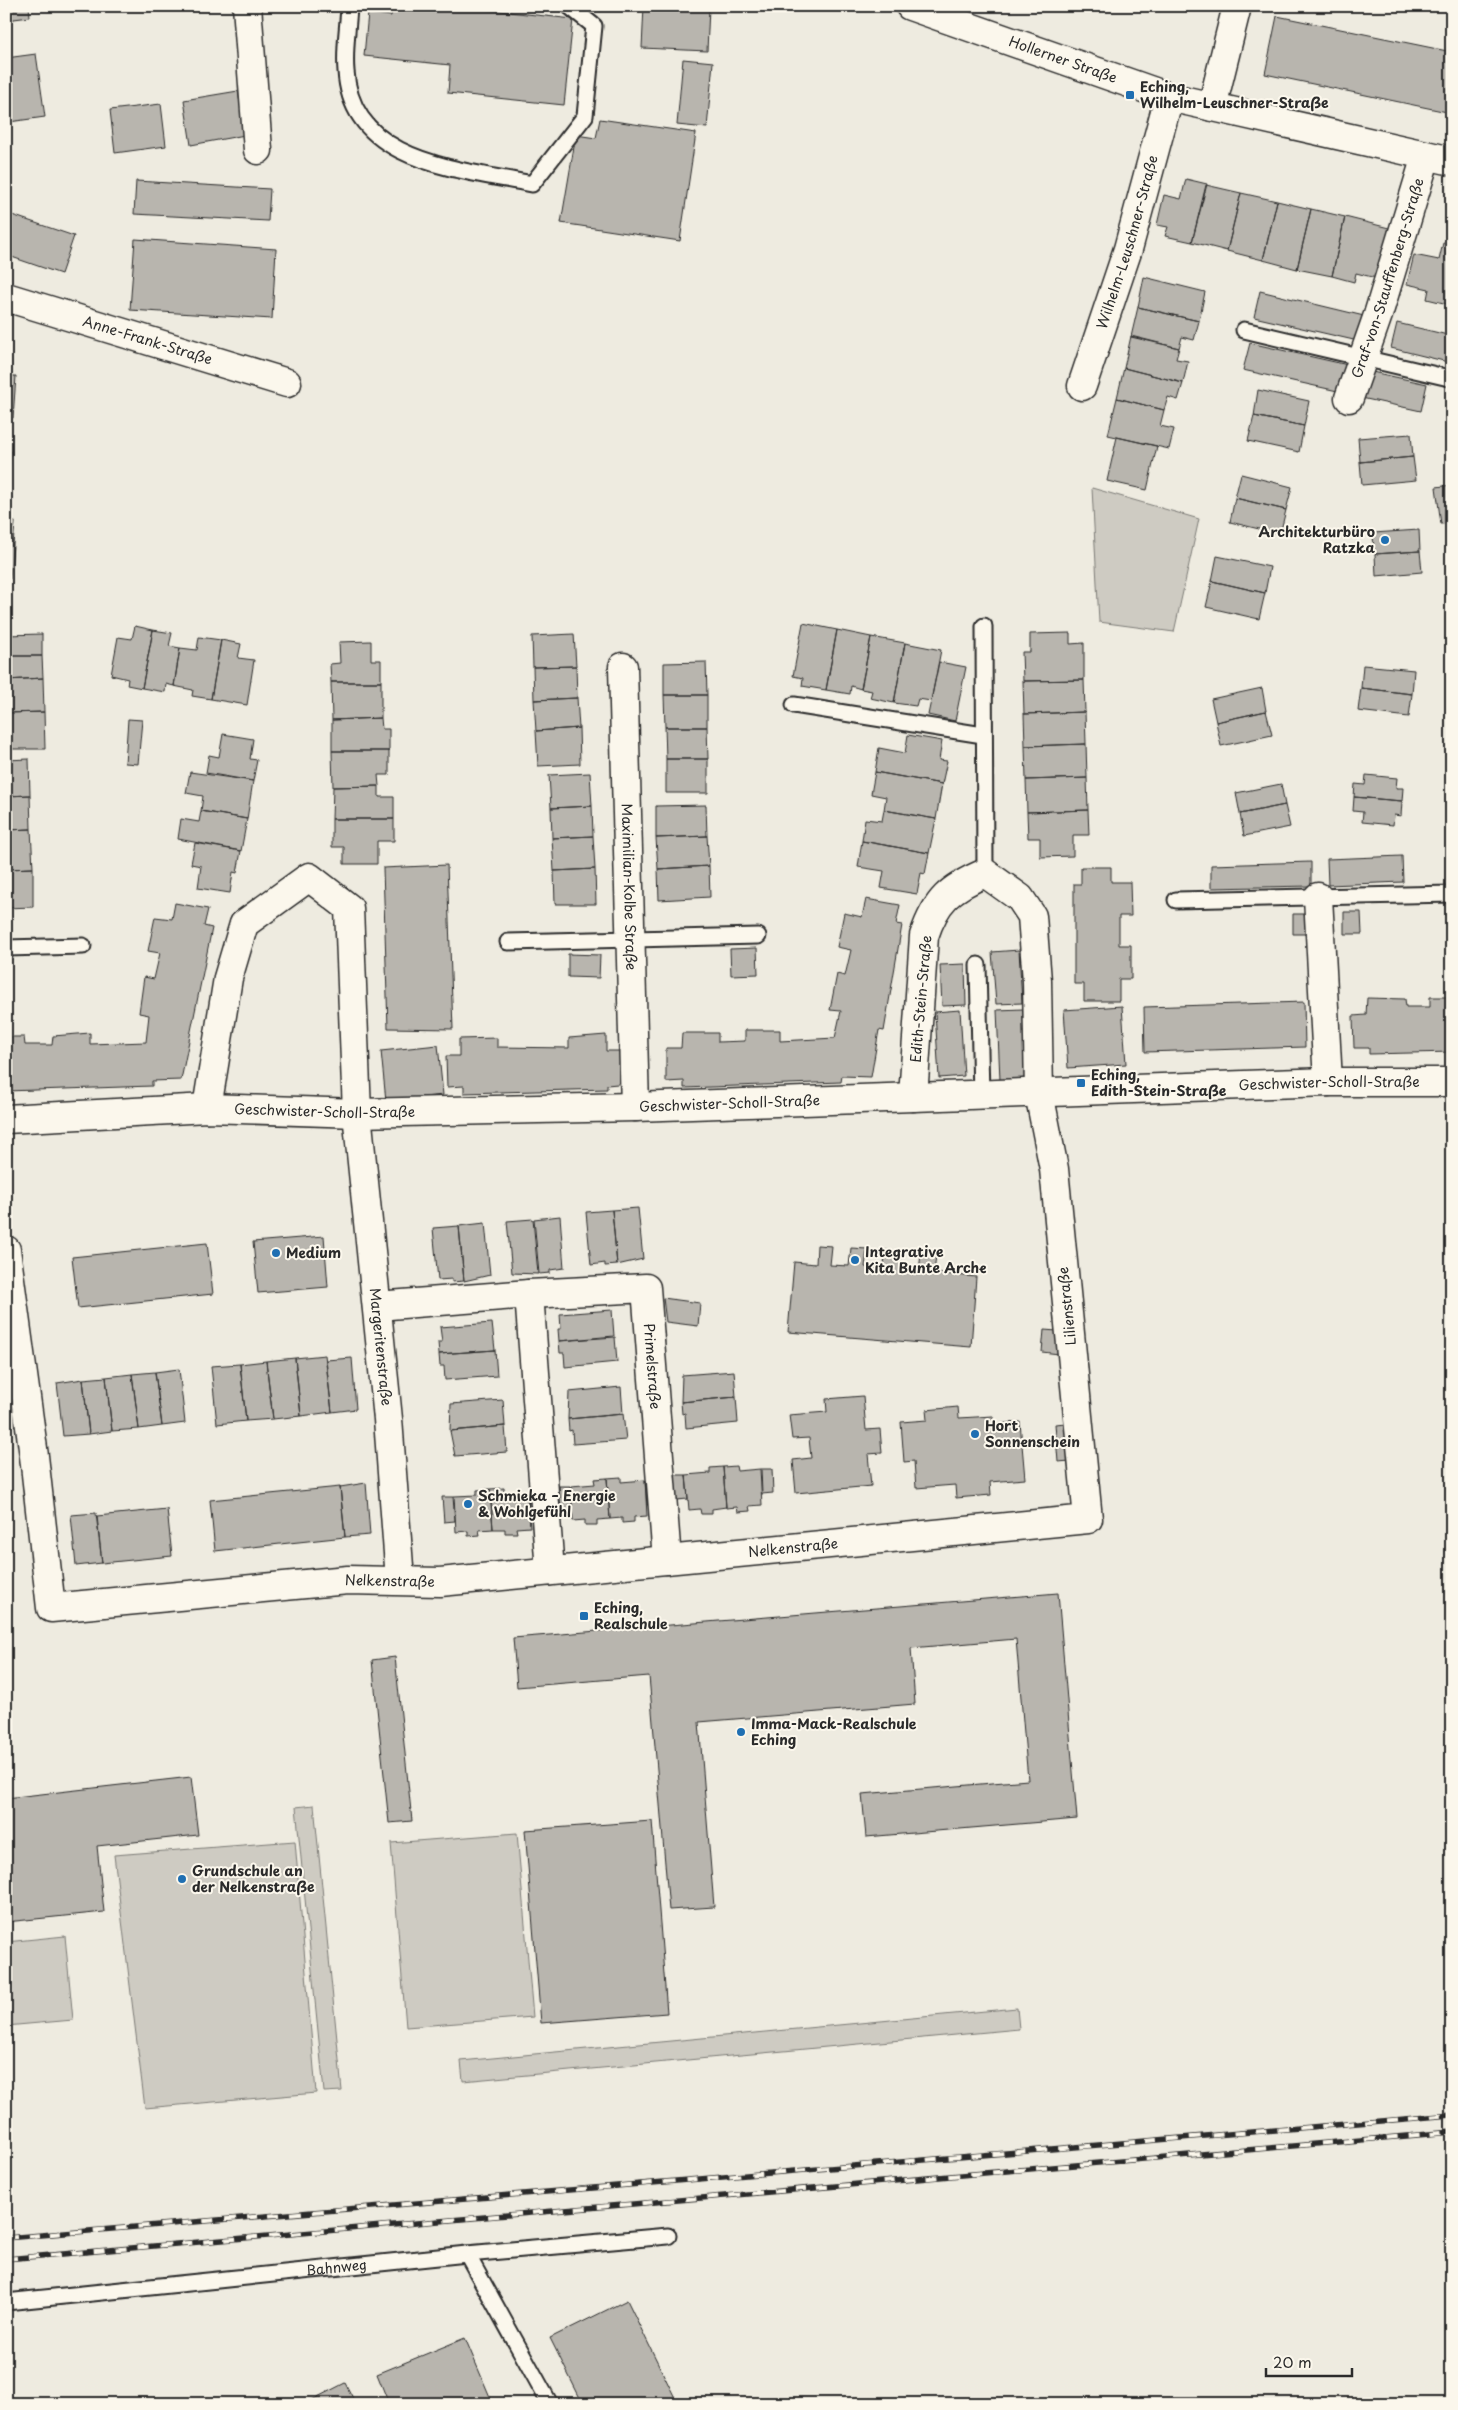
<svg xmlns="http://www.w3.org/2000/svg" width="1458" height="2410" font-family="'Playpen Sans',sans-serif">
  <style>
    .green { fill: #cecbc2; stroke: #7c7b76 }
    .building { fill: #b8b5ae; stroke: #2b2b2b }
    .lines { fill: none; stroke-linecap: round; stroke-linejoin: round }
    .lane-casing { stroke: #2b2b2b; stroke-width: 19 }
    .street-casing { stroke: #2b2b2b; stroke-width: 31 }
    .lane { stroke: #fbf7ec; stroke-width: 15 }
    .street { stroke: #fbf7ec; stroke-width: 28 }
    .rail-casing { stroke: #2b2b2b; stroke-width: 5.5 }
    .rail { stroke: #fbf7ec; stroke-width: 4; stroke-dasharray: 11; stroke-linecap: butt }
    .poi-dot { fill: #1f6fb2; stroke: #fbf7ec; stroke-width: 2 }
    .labels { text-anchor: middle; stroke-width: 4; stroke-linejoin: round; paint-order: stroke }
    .street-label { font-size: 14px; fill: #2b2b2b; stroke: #fbf7ec }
    .poi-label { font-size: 14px; font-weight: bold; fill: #2b2b2b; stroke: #fbf7ec; text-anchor: start }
  </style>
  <rect width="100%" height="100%" fill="#eeebe0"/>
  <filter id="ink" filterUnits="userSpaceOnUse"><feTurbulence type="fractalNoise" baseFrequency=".02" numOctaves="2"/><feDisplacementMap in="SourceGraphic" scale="10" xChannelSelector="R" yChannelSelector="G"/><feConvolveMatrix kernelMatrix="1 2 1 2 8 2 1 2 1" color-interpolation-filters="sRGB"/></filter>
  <g filter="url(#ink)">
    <path class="green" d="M1092,488L1199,519L1174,632L1099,622Z
      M314,1805L342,2091L324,2092L296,1807Z
      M517,1833L533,2017L406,2027L391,1843Z
      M295,1841L316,2093L145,2108L114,1855Z
      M65,1936L73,2020L6,2026V1942Z
      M1017,2008L1019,2029L463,2081L461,2061Z"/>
    <path class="building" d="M6,6H29L30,17L6,20Z
      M392,6H453L573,19L564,105L448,93L450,65L364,56L368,13L391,16Z
      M644,6L709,8L707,51L642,48Z
      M1277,16L1452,52V113L1265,74Z
      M36,54L45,117L9,122L6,101V58Z
      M683,59L713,62L707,128L677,125Z
      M238,91L245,135L191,145L184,100Z
      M161,104L166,146L115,153L110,110Z
      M600,119L696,133L680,241L561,223L576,135L596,138Z
      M1186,179L1207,184L1192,242L1165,236L1168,227L1157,225L1164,195L1181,199Z
      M136,181L270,189L268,221L134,214Z
      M1206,185L1241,193L1227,251L1192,242Z
      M1241,193L1277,201L1263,260L1227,251Z
      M1277,201L1311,209L1297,269L1263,260Z
      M1311,209L1345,217L1332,276L1297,269Z
      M6,213L74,236L61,274L6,255Z
      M1345,217L1389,228L1376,278L1356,273L1354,282L1332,276Z
      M135,239L276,249L272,319L130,310Z
      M1443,243L1452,245V305L1427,299L1429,289L1407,284L1414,255L1439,260Z
      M1144,277L1205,292L1199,321L1138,307Z
      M1260,291L1364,316L1358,341L1254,317Z
      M1138,307L1199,321L1194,340L1182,337L1179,348L1131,337Z
      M1397,323L1452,336V363L1391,348Z
      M1131,336L1179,348L1176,359L1188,361L1183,383L1124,368Z
      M1250,343L1348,365L1342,392L1243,370Z
      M1124,368L1183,383L1178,400L1168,397L1164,410L1117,398Z
      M1363,370L1427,384L1421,411L1357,397Z
      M6,376H16L13,418L6,417Z
      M1258,390L1309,401L1304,426L1254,416Z
      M1117,398L1164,410L1160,426L1174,429L1169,449L1108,435Z
      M1254,416L1304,426L1299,452L1248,441Z
      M1411,434L1413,457L1360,462L1358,438Z
      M1117,437L1157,446L1147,490L1107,481Z
      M6,451H11L7,501H6Z
      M1413,457L1416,480L1362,485L1360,462Z
      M1241,474L1292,487L1286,510L1235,498Z
      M1452,485V523L1441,524L1436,487Z
      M1235,498L1286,510L1280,534L1230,522Z
      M6,521L15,522L10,579L6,578Z
      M1419,530L1420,551L1374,554L1373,533Z
      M1420,551L1422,572L1376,576L1375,554Z
      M1217,556L1270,567L1265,593L1212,581Z
      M1212,581L1265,593L1259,619L1206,607Z
      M803,623L837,630L826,690L802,686L803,678L793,676Z
      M135,626L153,630L142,688L127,685L128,679L111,675L118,637L132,639Z
      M153,630L172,633L169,646L180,648L174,686L166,684L165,692L142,688Z
      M837,630L871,637L861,689L851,686L850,694L826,690Z
      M1070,633V644L1084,643V680L1023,681L1022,652H1030V634Z
      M42,634V656H6V635Z
      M574,634L576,666L533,667L532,636Z
      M199,637L221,640L211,699L192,696L193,690L174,686L180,648L197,650Z
      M871,637L905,643L894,703L870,698L872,691L861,689Z
      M221,640L241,644L238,658L254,660L247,705L211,699Z
      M371,641V660H381V682H331L330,664L340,663L339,642Z
      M905,643L941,650L931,701L918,699L916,706L894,703Z
      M6,656H42L43,678L6,680Z
      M706,662L707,695H664V663Z
      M939,662L966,667L955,721L928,715Z
      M1363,665L1414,670L1412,694L1361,688Z
      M576,666L577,698L534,700L533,667Z
      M43,678L44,712L6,713V680Z
      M1084,680L1085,712L1024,714L1023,681Z
      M331,682H381V718L332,720Z
      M1262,688L1266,711L1216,722L1211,699Z
      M1361,688L1412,694L1409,717L1358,711Z
      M664,695H707V727H665Z
      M577,698L579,728L536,731L534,700Z
      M1266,711L1272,735L1221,746L1216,722Z
      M44,712L45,749H6V713Z
      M1085,712L1086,744L1025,746L1024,714Z
      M381,718L382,729H389V751H332V720Z
      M128,719L142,720L138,764L125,763Z
      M665,727H707L708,759H666Z
      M579,728L580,764L538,766L536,731Z
      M223,734L253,739L250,759L257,760L253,781L206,773L209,755L219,757Z
      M908,735L942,741L939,760L947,761L942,784L875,772L879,748L905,753Z
      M1086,744L1087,778L1026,780L1025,746Z
      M332,751H389V775H378L379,786L333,787Z
      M29,759L30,795L6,796V760Z
      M666,759H708V793H666Z
      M190,772L253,781L247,819L201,811L203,796L186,793Z
      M875,772L942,784L936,819L884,810L886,797L871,794Z
      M590,773L592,806L551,808L549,775Z
      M1366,775L1397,778L1396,788H1403L1402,801L1354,797L1355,784L1365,785Z
      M1087,778L1088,810L1027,812L1026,780Z
      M1281,784L1285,805L1240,814L1236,793Z
      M379,786V797H394V819H332L333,787Z
      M30,795L31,829L6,830V796Z
      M1354,797L1402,801L1401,816L1394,815L1393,825L1362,822L1363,812L1353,811Z
      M706,805L707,836L656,838V806Z
      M1285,805L1290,827L1244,836L1240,814Z
      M592,806L593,836L552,838L551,808Z
      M884,810L936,819L929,853L862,841L865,819L882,821Z
      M1088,810L1089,835H1073V856L1040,857V838H1028L1027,812Z
      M201,811L247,819L241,851L178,839L181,819L199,822Z
      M332,819H394V841H377V864H344V847H332Z
      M31,829L33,868L6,869V830Z
      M593,836L595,869L554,871L552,838Z
      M707,836L709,866L658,869L656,838Z
      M862,841L929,853L925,874L921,873L917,894L881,888L884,871L858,867Z
      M195,843L241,851L237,873L233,872L230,893L198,888L201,866L191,864Z
      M1402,856L1403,882L1328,885L1327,859Z
      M1311,862V886L1211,888V865Z
      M447,865L453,1029L388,1028L383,868Z
      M709,866L710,897L659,900L658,869Z
      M1081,867H1111V882H1130L1131,916H1119V945H1131V979H1119V1001H1084V984H1074V884H1081Z
      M33,868V907L6,908V869Z
      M595,869L596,904H555L554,871Z
      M866,899L900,905L896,924L902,925L884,1031L879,1030L871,1077L842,1076L841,1082L684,1088V1081L666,1082V1048H681L682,1033H718V1042L745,1041V1030H780V1041L835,1038L841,1011L830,1010L837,974L845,976L851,950L837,947L844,913L862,917Z
      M175,903L208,909L204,926L212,928L181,1080L152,1081V1086L6,1091V1037H24L25,1045H52L53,1036L90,1033V1044L146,1042L149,1015L139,1013L144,977L154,979L160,953L148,951L155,917L172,919Z
      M1344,912H1361L1362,934H1344Z
      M1293,914H1310V934H1293Z
      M757,948L758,974L731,975L730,949Z
      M1019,950L1022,1003L996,1004L992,952Z
      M568,954L600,955L599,978L568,977Z
      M965,964L966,1005L942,1006L940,965Z
      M1430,997H1452V1052L1369,1054V1048H1354L1353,1016L1366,1015L1367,998L1405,999L1406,1007H1430Z
      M1304,1002L1305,1047L1145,1052L1144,1007Z
      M1122,1006L1126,1064L1068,1068L1064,1010Z
      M1023,1009L1025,1079L1000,1080L997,1010Z
      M960,1010L964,1076L939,1078L935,1012Z
      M606,1035V1051H626L628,1083L607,1085V1089L464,1093V1086L447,1087L446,1056H459V1039L497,1038V1047L569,1048V1038Z
      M438,1045L443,1095L386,1101L381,1051Z
      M638,1208L643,1259L617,1265L612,1210Z
      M612,1210L617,1265L605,1266V1263L591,1265L586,1212Z
      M560,1216L564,1268L550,1270V1273L539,1274L534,1219Z
      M533,1219L538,1274L512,1273L507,1221Z
      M485,1223L490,1275L464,1281L459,1226Z
      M459,1226L464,1281L452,1282V1279L438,1280L433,1228Z
      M324,1236L328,1287L258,1293L253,1242Z
      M207,1243L213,1294L78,1308L72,1257Z
      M817,1245L832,1246L830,1265L849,1266L851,1248L867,1249L865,1267L884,1269L885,1250L901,1252L900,1271L919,1272L921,1253L936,1255L934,1273L976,1277L971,1347L788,1332L794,1262L816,1264Z
      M663,1298L700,1303L698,1326L666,1322Z
      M612,1310L614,1336L559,1341L558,1329H561L560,1314Z
      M492,1323L495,1350L439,1354L438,1342H442L440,1327Z
      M1044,1330L1057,1331L1059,1354L1042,1352Z
      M615,1337L617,1362L565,1367L564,1353H560L559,1341Z
      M495,1350L497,1376L445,1380L444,1366H440L439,1354Z
      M325,1355L332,1412L301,1416L295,1358Z
      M295,1358L301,1416L273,1419L266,1361Z
      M352,1358L356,1409L332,1412L326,1360Z
      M266,1361L273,1419L246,1421L240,1364Z
      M240,1364L246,1421L217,1424L211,1366Z
      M179,1369L185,1423L162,1426L155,1372Z
      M734,1371L736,1397L681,1402L682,1375Z
      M155,1372L162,1426L139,1429L132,1374Z
      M132,1374L139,1429L112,1431L106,1377Z
      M106,1377L112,1431L89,1434L83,1379Z
      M83,1379L89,1434L63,1436L57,1383Z
      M621,1387L623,1414L568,1419L569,1392Z
      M863,1396L866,1430L880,1429L882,1453L868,1454L871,1486L796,1493L793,1460L811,1458L809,1438L792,1439L789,1415L827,1412L826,1399Z
      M736,1397L738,1423L686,1428L685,1413L682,1414L681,1402Z
      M503,1400L505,1426L450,1431L451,1404Z
      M958,1407L959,1418L993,1416V1424L1020,1422L1025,1479L990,1482L991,1495L956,1498L955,1485L916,1488L914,1461L904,1462L901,1422L927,1420L926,1410Z
      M623,1414L626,1440L573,1444L572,1430L569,1431L568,1419Z
      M1066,1423L1070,1461L1058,1462L1055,1424Z
      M505,1426L507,1452L455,1456L450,1431Z
      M736,1466L737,1471L760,1469L762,1505L749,1506L750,1511L738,1512L737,1507L726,1508L723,1467Z
      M723,1467L726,1507L712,1509V1514H701L700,1509L689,1510L686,1475L710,1473V1468Z
      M761,1469H772L773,1493L762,1494Z
      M675,1475H686L688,1499L676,1500Z
      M621,1477V1482L645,1480L647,1516L634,1517V1522L622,1523V1518L610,1519L607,1478Z
      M607,1478L610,1519L597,1520V1525H585V1520L573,1521L571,1486L595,1484L594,1479Z
      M657,1480L658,1504L647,1505L645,1481Z
      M366,1483L370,1535L345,1537L340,1487Z
      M559,1486H570L572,1510L561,1511Z
      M340,1487L345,1537L215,1551L210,1500Z
      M504,1488V1493L527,1492L530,1527L516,1528L517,1533H505V1529H493L490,1489Z
      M490,1489L493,1529L479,1530L480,1535L468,1536V1531L456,1532L454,1496L477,1495V1490Z
      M528,1491H539L541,1515L529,1516Z
      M442,1497H453L455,1521L444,1522Z
      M167,1509L172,1556L102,1563L97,1516Z
      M96,1513L102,1563L76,1566L71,1515Z
      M1058,1593L1077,1819L866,1837L862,1794L1028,1780L1016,1639L911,1648L915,1704L699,1722L714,1907L669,1910L649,1676L517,1687L513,1638Z
      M395,1657L412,1821L389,1823L372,1660Z
      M191,1777L198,1835L97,1846L104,1912L6,1922V1798Z
      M652,1821L667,2013L541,2023L525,1830Z
      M627,2300L678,2404H583L550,2338Z
      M465,2338L493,2404H389L377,2374Z
      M345,2383L356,2404H304Z"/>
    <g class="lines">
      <g class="lane-casing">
        <g id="lane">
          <path d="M349,6C348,28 344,50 346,71C351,164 462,169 532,184L585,116L594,26L569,6"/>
          <path d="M1244,330L1449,378"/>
          <path d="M984,626L985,873"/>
          <path d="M794,705L983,735"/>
          <path d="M1176,900L1452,894"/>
          <path d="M508,942L758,936"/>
          <path d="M6,948L83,946"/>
          <path d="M978,965L981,1095"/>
          <path d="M467,2254L550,2404"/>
          <path id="s1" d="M6,2302L467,2254L668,2236"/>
        </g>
      </g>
      <g class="street-casing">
        <g id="street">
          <path d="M247,6L258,150"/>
          <path id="s2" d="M910,6L1169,97L1452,161"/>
          <path d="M1212,107L1237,6"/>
          <path id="s3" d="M6,297L287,383"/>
          <path id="s4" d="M1082,386L1128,249L1169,97"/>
          <path id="s5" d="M1349,398L1378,315L1426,156"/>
          <path id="s6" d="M623,667L635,1107"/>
          <path d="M1318,897L1328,1082"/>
          <path id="s7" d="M207,1108L228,978L244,924L309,877L349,908L357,1113L388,1419L400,1580"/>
          <path id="s8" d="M6,1119L207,1108L357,1113L635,1107L1328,1082H1452"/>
          <path id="s9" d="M6,1250L34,1456L51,1608L348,1580L440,1582L1088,1519L1054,1169L1039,1093L1037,981L1032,916L1020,898L985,873C950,888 936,900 924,936L913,1097"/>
          <path d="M529,1294L550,1571"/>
          <path id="s10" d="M377,1306L529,1294L646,1288L667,1560"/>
        </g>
      </g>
      <use href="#lane" class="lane"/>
      <use href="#street" class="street"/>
      <g class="rail-casing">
        <path id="rail" d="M6,2238L1452,2115
          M6,2259L1452,2132"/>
      </g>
      <use href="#rail" class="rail"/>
    </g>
  </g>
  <g class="poi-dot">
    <rect x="1125" y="90" width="10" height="10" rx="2.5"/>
    <circle cx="1385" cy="540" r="5"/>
    <rect x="1076" y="1078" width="10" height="10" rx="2.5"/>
    <circle cx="276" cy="1253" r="5"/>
    <circle cx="855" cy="1260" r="5"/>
    <circle cx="975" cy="1434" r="5"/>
    <circle cx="468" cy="1504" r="5"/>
    <rect x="579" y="1611" width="10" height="10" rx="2.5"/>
    <circle cx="741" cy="1732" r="5"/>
    <circle cx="182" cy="1879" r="5"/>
  </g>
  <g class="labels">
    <g class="street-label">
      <text dy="5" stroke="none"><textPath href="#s2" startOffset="162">Hollerner Straße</textPath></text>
      <text dy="5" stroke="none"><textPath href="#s4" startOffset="151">Wilhelm-Leuschner-Straße</textPath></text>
      <text dy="5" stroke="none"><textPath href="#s5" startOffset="126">Graf-von-Stauffenberg-Straße</textPath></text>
      <text dy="5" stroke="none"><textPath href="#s3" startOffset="148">Anne-Frank-Straße</textPath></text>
      <text dy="5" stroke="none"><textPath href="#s6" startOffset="220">Maximilian-Kolbe Straße</textPath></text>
      <text transform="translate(921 999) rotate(-85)" y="5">Edith-Stein-Straße</text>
      <text dy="5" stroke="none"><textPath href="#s8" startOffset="1324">Geschwister-Scholl-Straße</textPath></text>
      <text dy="5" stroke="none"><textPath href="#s8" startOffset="724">Geschwister-Scholl-Straße</textPath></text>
      <text dy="5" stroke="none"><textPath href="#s8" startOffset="319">Geschwister-Scholl-Straße</textPath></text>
      <text transform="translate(1067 1306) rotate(-96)" y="5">Lilienstraße</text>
      <text dy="5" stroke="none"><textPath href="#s7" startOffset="759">Margeritenstraße</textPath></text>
      <text dy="5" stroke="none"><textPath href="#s10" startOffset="348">Primelstraße</textPath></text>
      <text dy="5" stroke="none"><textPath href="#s9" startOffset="1106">Nelkenstraße</textPath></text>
      <text dy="5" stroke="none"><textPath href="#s9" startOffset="701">Nelkenstraße</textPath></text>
      <text dy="5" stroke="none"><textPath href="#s1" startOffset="332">Bahnweg</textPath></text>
    </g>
    <g class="poi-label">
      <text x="1140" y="92">Eching,<tspan x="1140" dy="16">Wilhelm-Leuschner-Straße</tspan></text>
      <text x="1375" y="537" text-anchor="end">Architekturbüro<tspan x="1375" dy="16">Ratzka</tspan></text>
      <text x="1091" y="1080">Eching,<tspan x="1091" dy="16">Edith-Stein-Straße</tspan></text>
      <text x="865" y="1257">Integrative<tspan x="865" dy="16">Kita Bunte Arche</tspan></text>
      <text x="286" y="1258">Medium</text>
      <text x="985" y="1431">Hort<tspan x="985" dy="16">Sonnenschein</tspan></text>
      <text x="478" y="1501">Schmieka – Energie<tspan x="478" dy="16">&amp; Wohlgefühl</tspan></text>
      <text x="594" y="1613">Eching,<tspan x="594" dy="16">Realschule</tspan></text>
      <text x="751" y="1729">Imma-Mack-Realschule<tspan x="751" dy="16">Eching</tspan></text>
      <text x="192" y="1876">Grundschule an<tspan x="192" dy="16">der Nelkenstraße</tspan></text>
    </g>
  </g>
  <rect width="1458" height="2410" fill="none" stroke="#fbf7ec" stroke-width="25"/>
  <rect x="12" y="12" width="1433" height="2385" fill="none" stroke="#2b2b2b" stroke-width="2" filter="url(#ink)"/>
  <path d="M1266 2368v8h86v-8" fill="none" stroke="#2b2b2b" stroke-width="2.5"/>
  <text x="1273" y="2368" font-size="15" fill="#2b2b2b" stroke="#fbf7ec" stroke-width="4" paint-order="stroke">20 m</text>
</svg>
